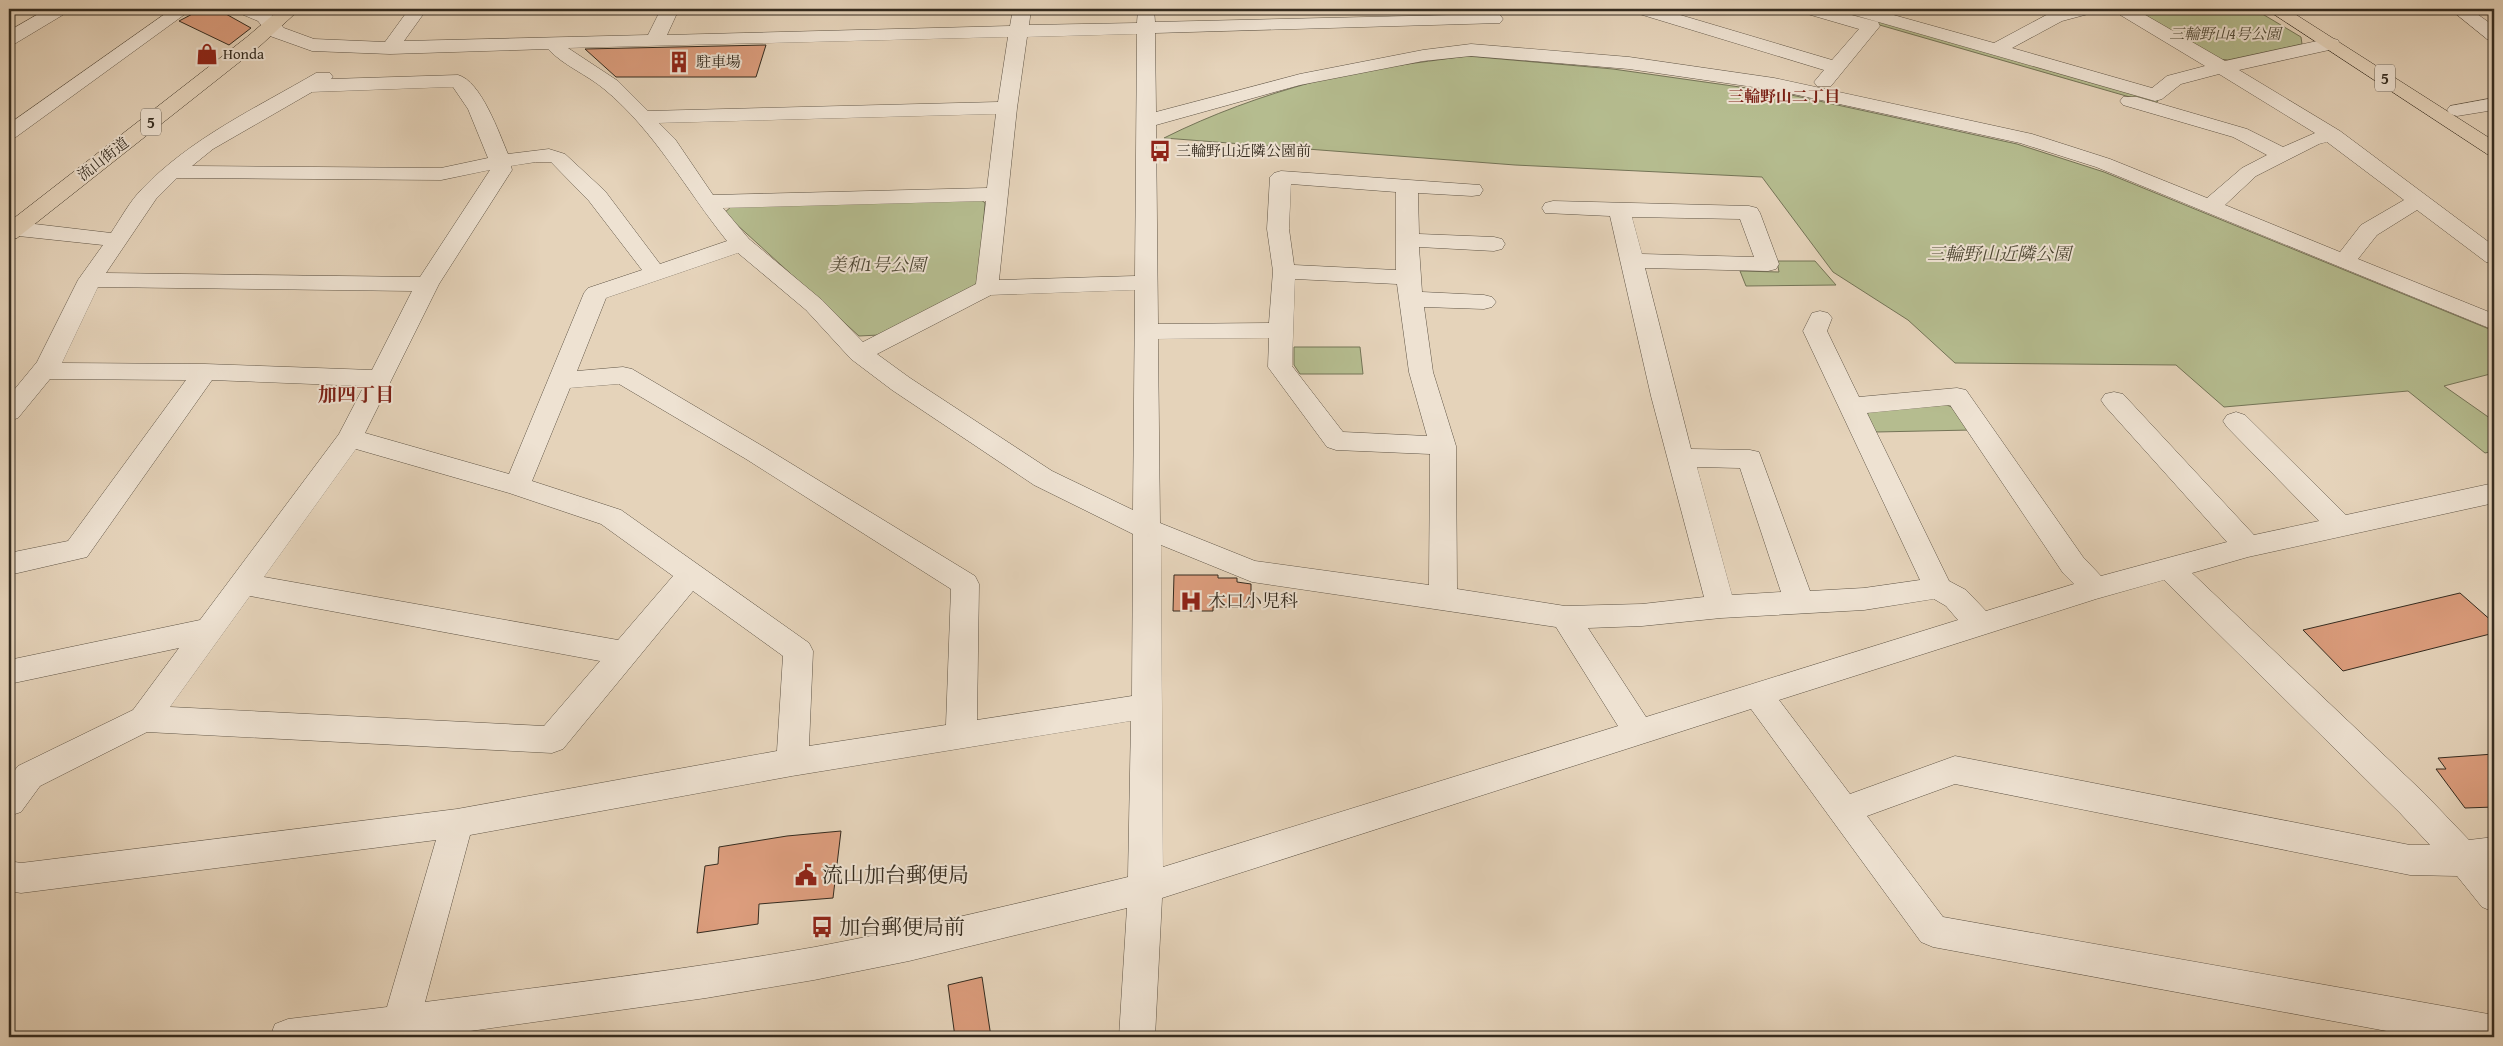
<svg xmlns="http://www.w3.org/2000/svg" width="2503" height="1046" font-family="'Gentium Book Plus','Noto Serif JP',serif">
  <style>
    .green { fill: #b5bc8f; stroke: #747457 }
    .building { fill: #dc9d7d; stroke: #342b1f }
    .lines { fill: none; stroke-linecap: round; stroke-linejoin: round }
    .minor-casing { stroke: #605546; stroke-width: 1 }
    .major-casing { stroke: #342b1f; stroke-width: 1 }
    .minor { fill: #eee2d2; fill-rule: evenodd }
    .major { fill: #e5d3ba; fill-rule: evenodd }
    .labels { text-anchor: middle; stroke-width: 4; stroke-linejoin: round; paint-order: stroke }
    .far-park-label { font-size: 15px; font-style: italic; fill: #4e4835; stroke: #eee2d2 }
    .far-poi-label { font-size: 15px; fill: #342b1f; stroke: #eee2d2; text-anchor: start }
    .far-street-label { font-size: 15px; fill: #342b1f; stroke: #eee2d2 }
    .shield { fill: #eee2d2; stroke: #6c6255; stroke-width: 1 }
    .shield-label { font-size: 16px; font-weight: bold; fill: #342b1f }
    .far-neighbourhood-label { font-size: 16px; font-weight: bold; fill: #7a1f14; stroke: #eee2d2 }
    .park-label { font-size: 18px; font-style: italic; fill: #4e4835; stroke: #eee2d2 }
    .poi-label { font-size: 18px; fill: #342b1f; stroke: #eee2d2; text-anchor: start }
    .neighbourhood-label { font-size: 19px; font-weight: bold; fill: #7a1f14; stroke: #eee2d2 }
    .near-poi-label { font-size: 21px; fill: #342b1f; stroke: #eee2d2; text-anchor: start }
  </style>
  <rect width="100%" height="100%" fill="#e5d3ba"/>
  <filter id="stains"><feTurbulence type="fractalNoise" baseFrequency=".004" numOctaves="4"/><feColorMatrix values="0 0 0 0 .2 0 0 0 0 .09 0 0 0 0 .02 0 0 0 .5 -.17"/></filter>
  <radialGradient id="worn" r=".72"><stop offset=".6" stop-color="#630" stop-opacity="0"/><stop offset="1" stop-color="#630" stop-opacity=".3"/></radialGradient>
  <path class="green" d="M1824,9H1835L2158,101L2154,104Z
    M2133,9H2254L2301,37L2302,44L2228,60L2218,59Z
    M1467,56L1613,69L1782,93L2017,144L2104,172L2494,331V373L2444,386L2494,421V451L2485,453L2408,391L2224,407L2176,365L1955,363L1908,320L1833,272L1762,177L1515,165L1164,138C1212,114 1262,96 1313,82C1363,69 1416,63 1467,56Z
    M979,198L985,203L979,281L971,290L879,335L859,336L724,213L732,206Z
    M1777,261H1815L1836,285L1746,286L1740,271L1779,272Z
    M1294,347H1360L1363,374H1300L1294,365Z
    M1947,405L1958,410L1971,430L1876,432L1866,415L1871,411Z"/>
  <path class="building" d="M202,9H217L251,28L229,45L179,21Z
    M766,45L756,77H616L585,49Z
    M1174,575H1218V578H1237V582L1251,584V607H1213V611H1173Z
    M2460,593L2494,623V633L2343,671L2303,630Z
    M2494,754V807L2465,808L2436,769H2446L2438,758Z
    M841,831L833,898L759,904L758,924L697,933L705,866L718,864L719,847L787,836Z
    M982,977L991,1037H955L948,985Z"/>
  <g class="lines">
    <g class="minor-casing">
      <path id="minor" d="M47,9H69L66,13L16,43L9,45V31Z
        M172,9H192L16,137L9,139V124Z
        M236,9H260L270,13L284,28L314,39L385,42L409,9H427L404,41L648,35L661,9H679L667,35L1010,26L1013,9H1031L1029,25L1137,23L1138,9H1154L1155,22L1494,14L1500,15L1503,19L1500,23L1155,33L1156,112L1300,74L1423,50L1471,44L1629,57L1774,78L2032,134L2110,159L2207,198L2242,168L2267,155L2233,137L2123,105L2120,101L2123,97H2137L2247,129L2283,147L2315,133L2219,74L2181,84L2162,99L2155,101L1847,13L1844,9H1872L1994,43L2050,13L2066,9H2095L2092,13L2062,21L2012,48L2152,88L2167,76L2205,66L2117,13L2114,9H2135L2225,61L2331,38L2338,40L2340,44L2338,48L2239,70L2340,131L2494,246V264L2486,262L2417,210L2377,235L2358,259L2494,314V330L2096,167L2020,143L1774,90L1629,69L1471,56L1423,61L1300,85L1156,125L1158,324L1269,323L1273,271L1267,229L1270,177L1274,173L1281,171L1480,185L1483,190L1480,195L1472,196L1418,193L1419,234L1494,237L1502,239L1505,244L1502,249L1494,251L1419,247L1422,292L1484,295L1492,297L1496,302L1492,307L1484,309L1424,307L1433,372L1456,446L1457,589L1565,606L1642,604L1704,597L1651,396L1610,216L1545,213L1542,208L1545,203L1553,201L1749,206L1757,208L1760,213L1779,264L1776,269L1768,271L1645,268L1691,449L1750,450L1759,452L1810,591L1864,588L1920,580L1803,331L1812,313L1820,311L1828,313L1832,318L1827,331L1859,397L1957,388L1966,390L2083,557L2101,576L2227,542L2105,406L2101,400L2105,394L2114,392L2123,394L2254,535L2319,521L2227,427L2223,421L2227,415L2236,412L2245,415L2346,515L2494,483V503L2248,557L2192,573L2424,793L2469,840L2494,837V867H2492L2494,870V912L2482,907L2457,876L2410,875L1955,784L1867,816L1943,917L2494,1015V1037H2419L1933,947L1921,942L1751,709L1162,898L1155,1037H1119L1127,908L909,961L814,980L706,998L427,1037H270L275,1024L288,1019L387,1007L436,840L21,893L9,891V861L21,863L457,809L777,751L783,656L693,591L563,749L552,753L147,732L40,786L21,812L9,816V778L18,766L133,710L179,648L9,684V660L200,620L339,434L364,386L212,380L87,557L9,575V553L68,541L186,380L50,379L18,418L9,421V396L37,362L78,280L103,245L9,235V221L111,233C121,218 130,201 142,189C191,138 256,108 316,73H330L333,77L331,79L458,75C481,81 499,133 508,154L549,149L565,154L605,191L660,264L727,241C686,190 655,131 604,89C586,74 564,66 548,49L390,54L312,51L270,36L258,21L239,13ZM1137,34L1135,276L999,280L1017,108L1027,37ZM1008,37L998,102L648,111L618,81L568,48ZM453,87L468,109L488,158L441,168L192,166L213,149L312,92ZM996,114L987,188L713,195L675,139L659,123ZM2327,142L2404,200L2361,225L2340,252L2225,205L2256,176L2319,144ZM536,162H551L589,201L642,270L588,288L584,293L509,474L365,433L439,284L512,170L511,166ZM490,170L420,277L106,273L156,199L177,178L441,180ZM1291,184L1396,192V270L1294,265L1289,229ZM986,201L976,284L863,342L822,300L749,239L723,208ZM1632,217L1740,219L1754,257L1642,254ZM738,253L806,310L851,359L892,390L1034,485L1133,534L1132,696L977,720L979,584L975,576L764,447L632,369L623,367L577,371L606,298ZM1295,279L1397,284L1409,372L1427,436L1343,432L1292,366ZM98,287L412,291L372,370L205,364L62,363ZM1135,290L1133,510L1052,471L910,378L877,354L991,295ZM1269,338L1268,367L1327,447L1336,450L1430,454L1429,585L1255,561L1160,523L1158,339ZM619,384L746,459L951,589L946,725L809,746L813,651L809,643L621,510L532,481L570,388ZM1950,405L2063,573L2074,584L1986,611L1966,590L1949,581L1867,413ZM356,449L509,493L601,524L673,576L618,640L264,577ZM1697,467L1740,468L1781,592L1732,595ZM1161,545L1252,582L1556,627L1618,726L1163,867ZM2164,580L2400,813L2430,845H2410L1955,756L1850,794L1779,700L2096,599ZM250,596L600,661L544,726L170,707ZM1934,599L1946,606L1958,620L1646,717L1588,628L1642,626L1721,618L1864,610ZM1131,721L1128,877C1024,902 920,927 815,947C686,970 555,985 425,1002L470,835L792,776Z
        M1633,9H1660L1832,60L1859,29L1804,13L1801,9H1829L1878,22L1880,26L1831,86H1817L1814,82L1824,70L1636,13Z
        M2450,9H2470L2494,26V41L2487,39Z
        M2494,98V110L2457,116L2450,114L2447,110L2450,106Z"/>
    </g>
    <g class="major-casing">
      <path id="major" d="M280,9H300L261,45L17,238L9,240V222L247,37Z
        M2266,9H2287L2494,141V156L2487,154Z"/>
    </g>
    <use href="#minor" class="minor"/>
    <use href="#major" class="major"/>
  </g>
  <defs>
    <g id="shop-bare" transform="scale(1.725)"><path d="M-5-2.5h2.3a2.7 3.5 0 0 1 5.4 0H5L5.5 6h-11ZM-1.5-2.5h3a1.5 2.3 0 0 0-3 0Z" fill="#8f2418" stroke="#eee2d2" stroke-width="2.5" paint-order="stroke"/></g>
    <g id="building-bare" transform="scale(1.725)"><path d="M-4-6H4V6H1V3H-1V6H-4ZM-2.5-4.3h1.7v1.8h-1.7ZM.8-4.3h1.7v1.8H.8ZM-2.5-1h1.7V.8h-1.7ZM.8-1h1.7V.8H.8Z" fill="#8f2418" stroke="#eee2d2" stroke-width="2.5" paint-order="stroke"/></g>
    <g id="bus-bare" transform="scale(1.725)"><path d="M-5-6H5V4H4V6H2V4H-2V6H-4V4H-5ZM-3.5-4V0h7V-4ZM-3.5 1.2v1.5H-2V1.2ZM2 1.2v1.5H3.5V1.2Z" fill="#8f2418" stroke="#eee2d2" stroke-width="2.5" paint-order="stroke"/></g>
    <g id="hospital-bare" transform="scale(1.725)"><path d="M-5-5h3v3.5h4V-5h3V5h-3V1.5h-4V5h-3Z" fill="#8f2418" stroke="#eee2d2" stroke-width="2.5" paint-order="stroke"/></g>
    <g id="civic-bare" transform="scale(1.725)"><path d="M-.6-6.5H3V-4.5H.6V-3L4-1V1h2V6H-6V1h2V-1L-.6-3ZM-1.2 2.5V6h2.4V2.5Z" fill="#8f2418" stroke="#eee2d2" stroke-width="2.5" paint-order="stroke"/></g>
  </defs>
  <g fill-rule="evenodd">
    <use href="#shop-bare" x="207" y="54"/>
    <use href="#building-bare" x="679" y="62"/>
    <use href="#bus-bare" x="1160" y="151"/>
    <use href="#hospital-bare" x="1191" y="601"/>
    <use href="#civic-bare" x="806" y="875"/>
    <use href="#bus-bare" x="822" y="927"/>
  </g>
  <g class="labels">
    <g class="far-park-label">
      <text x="2225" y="39">三輪野山4号公園</text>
    </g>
    <g class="far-poi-label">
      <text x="223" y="59">Honda</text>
      <text x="696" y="67">駐車場</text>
      <text x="1176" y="156">三輪野山近隣公園前</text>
    </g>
    <g class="far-street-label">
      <text transform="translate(103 159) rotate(-38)" y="5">流山街道</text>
    </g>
    <g class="shield">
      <rect x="2375" y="64.5" width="20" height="27" rx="4"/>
      <rect x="141" y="108.5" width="20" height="27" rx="4"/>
    </g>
    <g class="shield-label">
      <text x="2385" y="84">5</text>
      <text x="151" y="128">5</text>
    </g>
    <g class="far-neighbourhood-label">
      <text x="1784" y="102">三輪野山二丁目</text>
    </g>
    <g class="park-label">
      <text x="1999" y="260">三輪野山近隣公園</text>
      <text x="877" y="271">美和1号公園</text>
    </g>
    <g class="poi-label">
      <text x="1208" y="607">木口小児科</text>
    </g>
    <g class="neighbourhood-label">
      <text x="356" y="401">加四丁目</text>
    </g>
    <g class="near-poi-label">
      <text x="822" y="882">流山加台郵便局</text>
      <text x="839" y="934">加台郵便局前</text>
    </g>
  </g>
  <rect width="2503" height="1046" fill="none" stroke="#e5d3ba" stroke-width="30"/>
  <rect x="10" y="10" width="2483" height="1026" fill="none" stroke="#342b1f" stroke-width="2.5"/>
  <rect x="15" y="15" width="2473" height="1016" fill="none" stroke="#342b1f"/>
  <rect width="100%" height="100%" filter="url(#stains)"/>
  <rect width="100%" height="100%" fill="url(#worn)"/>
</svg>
